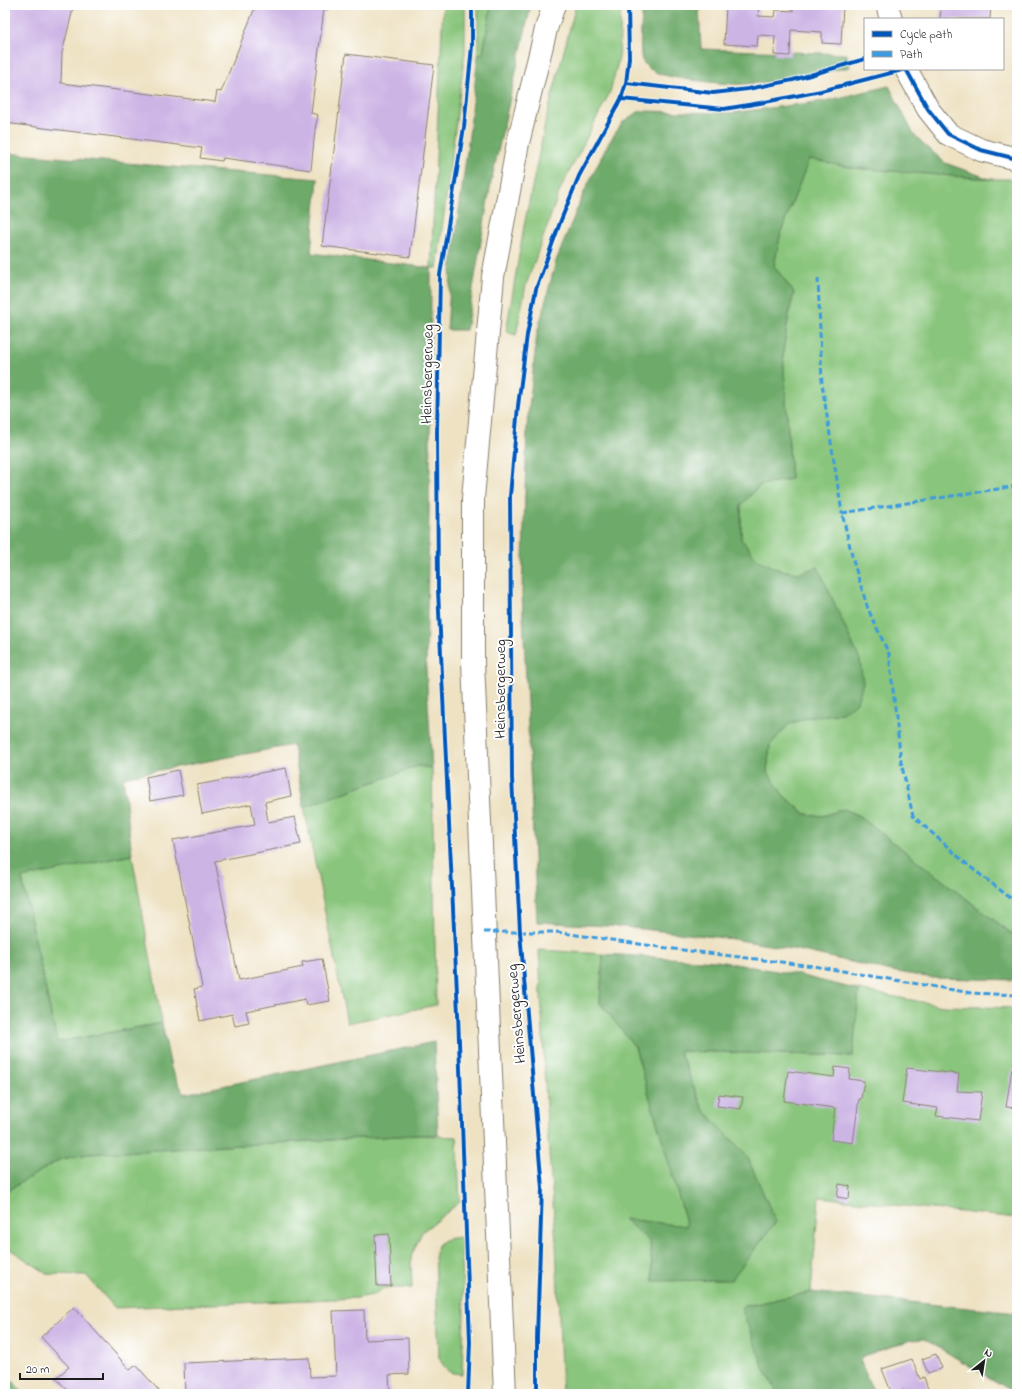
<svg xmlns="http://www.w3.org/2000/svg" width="1022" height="1399" font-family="'Indie Flower',sans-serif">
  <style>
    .green { fill: #89c57b; stroke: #52704c }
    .forest { fill: #6eaa6b; stroke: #456344 }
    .building { fill: #ccb4e5 }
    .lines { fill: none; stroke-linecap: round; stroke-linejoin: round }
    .minor-casing { stroke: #857f70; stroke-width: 24 }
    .major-casing { stroke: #857f70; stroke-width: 24 }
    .path { stroke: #857f70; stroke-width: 2.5; stroke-dasharray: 3 3; stroke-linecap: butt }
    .minor { stroke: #fff; stroke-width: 22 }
    .major { stroke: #fff; stroke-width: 22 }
    .quiet { stroke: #3c9bdf; stroke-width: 3; stroke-dasharray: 6 3; stroke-linecap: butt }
    .cycleway-casing { stroke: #fff; stroke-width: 6 }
    .cycleway { stroke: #0057b8; stroke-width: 4 }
    .labels { text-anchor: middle; stroke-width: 4; stroke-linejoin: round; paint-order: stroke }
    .street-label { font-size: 16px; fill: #1c1c1c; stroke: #fff }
  </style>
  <rect width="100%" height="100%" fill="#fff"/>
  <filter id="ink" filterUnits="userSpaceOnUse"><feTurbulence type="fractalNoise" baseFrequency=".025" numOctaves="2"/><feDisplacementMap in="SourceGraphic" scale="8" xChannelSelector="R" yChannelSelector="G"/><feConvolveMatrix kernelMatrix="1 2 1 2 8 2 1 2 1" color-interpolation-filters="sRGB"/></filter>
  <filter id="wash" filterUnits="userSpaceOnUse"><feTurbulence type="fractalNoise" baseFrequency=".012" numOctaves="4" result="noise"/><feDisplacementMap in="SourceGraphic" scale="16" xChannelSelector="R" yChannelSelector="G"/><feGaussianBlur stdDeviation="0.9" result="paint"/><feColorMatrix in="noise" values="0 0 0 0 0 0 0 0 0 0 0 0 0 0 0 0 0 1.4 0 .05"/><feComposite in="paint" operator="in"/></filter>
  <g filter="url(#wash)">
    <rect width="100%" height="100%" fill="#eee2c3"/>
    <path class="green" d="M443,5H465V52L437,268H431Z
      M478,5H491L483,54L478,55Z
      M576,5H621L619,58L610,92L560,190L526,285L516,335L506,332L524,226L546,119Z
      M809,158L853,168L990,179H1017V938L859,816L844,809L823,816L806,814L783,795L767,771L770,745L789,724L807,718L842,713L799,573L780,570L758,560L741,539V505L760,485L791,479L783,352L789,313L794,293L774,266L781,232Z
      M418,766L432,768L436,1005L347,1023L304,807Z
      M132,855L162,1023L57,1042L21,877Z
      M539,950L603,954L600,1003L635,1047L688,1227L625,1219L650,1242L653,1281L747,1156L703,1110L684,1062L678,1051L852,1056L859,990L943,1006L1017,1008V1218L819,1197L811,1292L741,1307L764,1368L778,1394H562L556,1242L547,1128Z
      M415,1135L457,1137L460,1202L422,1232L411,1257L412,1288H383L377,1294L358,1298L115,1308L86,1275L48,1274L5,1246V1192L61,1159L88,1154Z
      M461,1237L464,1313L462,1374C446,1373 447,1371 439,1358L435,1253C439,1238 447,1239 461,1237Z"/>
    <path class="forest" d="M491,5H531L491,182L466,330H447L451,272L470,128L478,56L483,53Z
      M643,5H699L701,49L847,54L850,67C815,74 780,82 745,84C727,85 702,81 684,79C669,76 652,75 643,62C638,55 642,15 643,5Z
      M889,86L914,135L945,163L990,179L853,168L809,159L781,232L774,266L794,293L789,313L783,352L791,479L760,485L741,505V539L758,560L780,570L799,573L818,567L860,660L863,683L857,702L842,713L807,718L789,724L770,745L767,771L783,795L805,814L823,816L844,809L859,816L1017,938V980L933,978L891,971L798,950L733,939L624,927L537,922L522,593L527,426L537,334L556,261L584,192L608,144L623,122L640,111L730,113L825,101Z
      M5,153L318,179L311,253L431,268L430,460L426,670L432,768L418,766L304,807L293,745L123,777L132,855L22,878L57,1042L162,1023L171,1068L184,1094L434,1042L438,1135H415L88,1154L61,1159L5,1192Z
      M603,954L717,961L794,974L859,990L853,1056L679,1051L703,1109L747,1156L776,1222L731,1280L653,1281L650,1242L624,1219L687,1226L635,1047L600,1003Z
      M811,1292L1017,1313V1394L924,1339L911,1340L863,1356L860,1360L874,1394H778L764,1368L741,1307Z
      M5,1372L24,1394H5Z"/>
    <g id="blocks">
      <path class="building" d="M5,5H74L62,53L61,83L215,102L217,91L221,92L256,5H329L328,10L324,9L311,113L318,115L315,129L311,170L223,158L222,161L200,158L202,148L5,123Z
        M726,5H759L758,16L775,17L776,10L793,11V5H843L841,44L822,43V32L791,30L790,56L774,55L775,36L758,35L757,46L724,44Z
        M941,5H991L990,19H940Z
        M346,54L434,65L410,257L322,246Z
        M286,768L291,796L265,802L268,822L295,817L301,844L215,861L239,980L303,967L302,962L322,959L330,1001L306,1005L305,999L246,1011L249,1023L235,1026L232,1014L200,1021L194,989L202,987L173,840L255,825L251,804L202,814L197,785Z
        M178,770L183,795L150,801L146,777Z
        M835,1067L850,1069L849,1079L864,1081L861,1099H859L853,1143L831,1140L835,1108L784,1101L788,1071L834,1077Z
        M907,1068L959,1074L957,1091L982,1092L978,1121L936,1116L938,1108L902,1103Z
        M1012,1068L1017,1069V1108L1006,1107Z
        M719,1094L743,1097L741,1109L717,1106Z
        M839,1184L850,1186L849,1199L837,1197Z
        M389,1234L391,1286H377L375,1235Z
        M74,1307L130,1370L136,1365L161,1393L160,1394H71L56,1378L69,1367L41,1337Z
        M364,1310L365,1340L408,1338L409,1374L389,1375L390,1394H185L184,1363L309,1358L310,1377L336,1376L333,1311Z
        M936,1354L942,1368L928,1373L922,1359Z
        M912,1359L920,1379L924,1377L929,1392L925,1394H905L904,1390L892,1394L882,1369Z"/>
    </g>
  </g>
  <g filter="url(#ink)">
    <use href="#blocks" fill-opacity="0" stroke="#857f70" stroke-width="1"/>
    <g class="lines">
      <g class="minor-casing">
        <path id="minor" d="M887,5L891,19
          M906,69L928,109L948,134L981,150L1017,159"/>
      </g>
      <g class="major-casing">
        <path id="major" d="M505,1394L473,662V498L493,277L518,143L546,29L554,5"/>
      </g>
      <path class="path" d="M529,1392H537"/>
      <use href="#minor" class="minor"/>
      <use href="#major" class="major"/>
      <path class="quiet" d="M818,278L822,384L842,513
        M1017,486L842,513L854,564L868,609L889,654L901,762L913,816L969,866L1017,903
        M484,932H556L674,949L813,966L971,993L1017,995"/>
      <g class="cycleway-casing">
        <path id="cycleway" d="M906,69L928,109L948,134L981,150L1017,159
          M626,83L713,93L748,89L793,80L865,59
          M621,99L724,109L760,103L821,91L906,69
          M468,1394L470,1342L458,1014L438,590L437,432L440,275L464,127L472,46V5
          M537,1394V1337L542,1188L520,932L512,778L510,496L518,406L527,335L536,289L561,220L579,176L621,99L626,83L629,58L628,5"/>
      </g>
      <use href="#cycleway" class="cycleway"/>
    </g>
  </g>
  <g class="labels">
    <g class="street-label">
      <text transform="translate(426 374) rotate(-89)" y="6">Heinsbergerweg</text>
      <text transform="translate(499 689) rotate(-90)" y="6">Heinsbergerweg</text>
      <text transform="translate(515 1014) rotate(-95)" y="6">Heinsbergerweg</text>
    </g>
  </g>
  <rect width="1022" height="1399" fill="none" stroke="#fff" stroke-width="20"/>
  <rect x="864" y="18" width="140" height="52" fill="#ffffff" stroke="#a4a4a4"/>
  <rect x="872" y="31" width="20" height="6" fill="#0057b8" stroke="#a4a4a4"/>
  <text x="900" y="38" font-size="12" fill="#1c1c1c">Cycle path</text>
  <rect x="872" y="51" width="20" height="6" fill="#3c9bdf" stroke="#a4a4a4"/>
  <text x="900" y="58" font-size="12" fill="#1c1c1c">Path</text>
  <g transform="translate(984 1361) rotate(30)" stroke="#ffffff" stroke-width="3" paint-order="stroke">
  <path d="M0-3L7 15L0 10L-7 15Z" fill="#1c1c1c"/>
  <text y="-6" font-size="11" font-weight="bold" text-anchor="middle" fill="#1c1c1c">N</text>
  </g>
  <path d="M20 1373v6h83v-6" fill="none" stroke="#1c1c1c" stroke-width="2"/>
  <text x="26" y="1373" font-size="12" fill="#1c1c1c" stroke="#ffffff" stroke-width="3" paint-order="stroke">20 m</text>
</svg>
